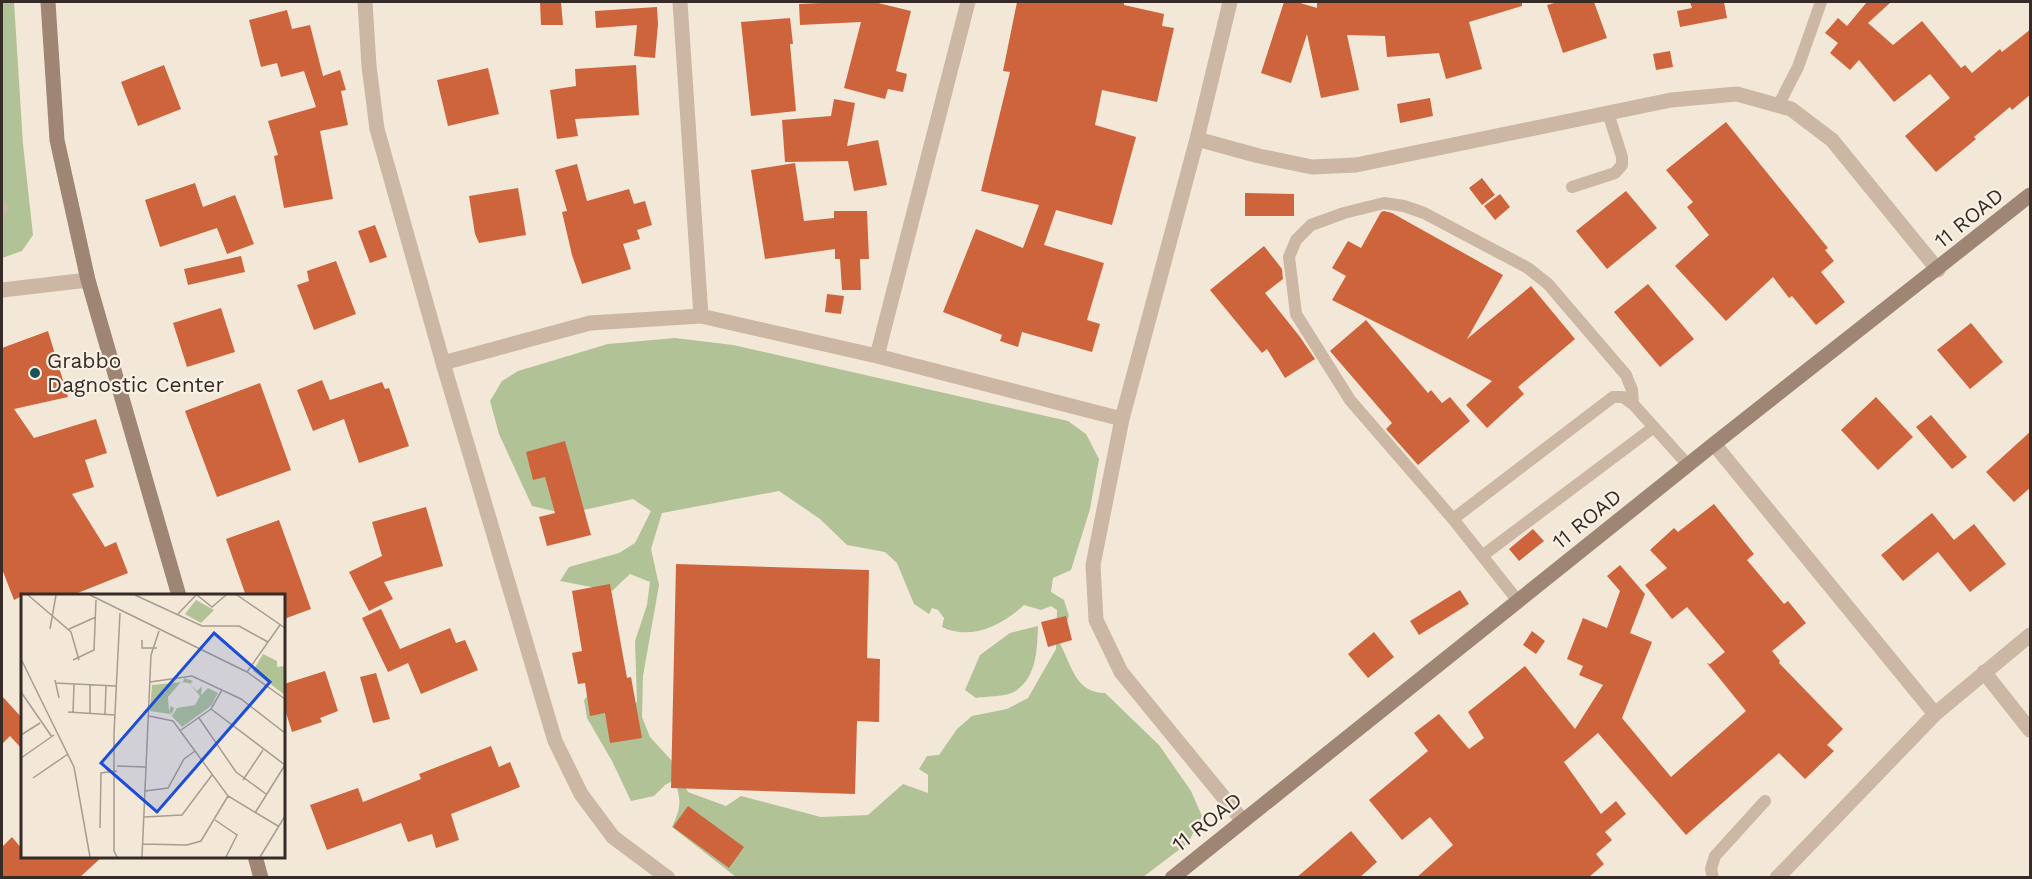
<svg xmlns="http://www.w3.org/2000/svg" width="2032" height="879" font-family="'Work Sans',sans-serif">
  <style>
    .green { fill: #b2c297; fill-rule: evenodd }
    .building { fill: #ce643b }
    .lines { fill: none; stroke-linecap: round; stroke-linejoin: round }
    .lane { stroke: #cbb7a3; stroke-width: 12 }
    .street { stroke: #cbb7a3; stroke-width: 15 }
    .secondary { stroke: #9f8574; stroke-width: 15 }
    .poi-dot { fill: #19535a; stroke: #faf1e4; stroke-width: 2 }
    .labels { text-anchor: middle; stroke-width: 4.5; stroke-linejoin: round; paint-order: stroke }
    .street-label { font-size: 21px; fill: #362b26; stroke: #faf1e4 }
    .poi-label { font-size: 21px; fill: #362b26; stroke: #faf1e4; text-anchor: start }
    .inset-road { fill: none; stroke: #a79c91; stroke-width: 1.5 }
    .view { fill: #1d4ed8; fill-opacity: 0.15; stroke: #1d4ed8; stroke-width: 3 }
    .inset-edge { fill: none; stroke: #362b26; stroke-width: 3 }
  </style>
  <rect width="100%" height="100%" fill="#f3e7d8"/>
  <path class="green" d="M2,2H14L23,144L33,235L22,251L2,258Z
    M675,338L733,345L1068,421L1086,434L1099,459L1090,509L1071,570L1053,578L1051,592L1064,600L1069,616L1059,642C1072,665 1075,693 1105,693L1159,745L1191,791L1202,816L1188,843L1143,877H736L672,827C681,808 682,800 674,780L665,785L654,796L631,801L612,761L587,718L584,700L597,686L626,705L637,702L635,641L647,605L650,582L630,574L612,591L560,581L569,567L619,553L635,543L651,511L633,499L566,514L532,506L499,434L490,401L502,381L518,371L608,344ZM779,491L820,519L847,545L885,552L897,563L914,604L929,614L932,608L938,610L944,618L942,627C971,641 1002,625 1024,605L1041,610L1051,606L1057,610L1056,649L1028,698L1007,709L972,716L957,729L939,755L927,756L919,769L928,775V793L903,784L868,815L821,817L741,796L726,806L688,792L672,761L650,737L642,717L643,676L659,585L651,549L662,513Z
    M1038,626C1037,650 1037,678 1014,692C1005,697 986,696 976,698L965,690L980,655L1010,633Z"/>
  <path class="building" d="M540,2H561L563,25H541Z
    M843,2H874L911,11L896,71L907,74L903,92L888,89L885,99L844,88L861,22L800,25L799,4Z
    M1017,2H1124V5L1164,14L1162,26L1174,28L1157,102L1102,90L1095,125L1136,137L1112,225L1056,210L1044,245L1104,263L1087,320L1100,324L1092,352L1022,332L1018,347L1000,341L1002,335L943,312L976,229L1023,248L1039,205L981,191L1010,72L1003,71Z
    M1284,2H1297L1317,8V2H1522V6L1469,22L1482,69L1446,79L1439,53L1387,57L1385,36L1347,35L1359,90L1321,98L1307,34L1291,83L1261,73Z
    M1558,2H1594L1607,38L1563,53L1547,5Z
    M1690,2H1724L1727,18L1680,27L1677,11L1692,8Z
    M1867,2H1891L1868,23L1893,45L1922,21L1961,68L1965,65L1972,73L2000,49L2002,52L2031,29V94L2012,110L2010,107L1974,137L1976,139L1936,172L1905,136L1950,98L1930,74L1894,102L1859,60L1850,70L1830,53L1838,43L1825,33L1838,18L1847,26Z
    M657,7L658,24L655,58L634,56L637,25L596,28L595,11Z
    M287,10L292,29L310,25L323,76L340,70L346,90L341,91L348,125L320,131L333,199L284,208L274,156L278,155L268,121L316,107L304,71L281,77L277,63L261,67L249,20Z
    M790,18L793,44H790L796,111L751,116L741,22Z
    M1670,51L1673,67L1656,70L1653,54Z
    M164,65L181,109L138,126L121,82Z
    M636,65L639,115L575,119L578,136L557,139L550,90L576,86L575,69Z
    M488,68L499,114L448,126L437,80Z
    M1430,98L1433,116L1400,123L1397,104Z
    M834,99L855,103L847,146L878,140L887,185L854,191L848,161L785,162L782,120L831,116Z
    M1726,122L1828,248L1825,250L1834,261L1821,272L1845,302L1816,325L1792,296L1789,298L1773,277L1726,321L1675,266L1709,235L1687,207L1693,202L1666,170Z
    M795,163L804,221L834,218V211H867L869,259H860L861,290H842L840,259H835V249L765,259L751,170Z
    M577,164L587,201L629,189L634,204L645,201L652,225L637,230L640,239L623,244L631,269L582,284L572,255L562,212L567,211L555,170Z
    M1482,178L1495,195L1482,205L1469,188Z
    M195,183L203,207L235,195L254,244L227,254L217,228L160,247L145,200Z
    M518,188L526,235L479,243L475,234L469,196Z
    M1626,191L1657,228L1607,269L1576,231Z
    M1245,193L1294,194V216H1245Z
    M1500,194L1510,207L1495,220L1484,206Z
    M1384,211L1392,213L1503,275L1467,339L1531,286L1575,339L1518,387L1524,394L1487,428L1466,405L1492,381L1332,300L1346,276L1332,268L1348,241L1361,248L1381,212Z
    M375,225L387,257L370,263L358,231Z
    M1264,246L1282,269L1283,279L1265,293L1300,337L1315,359L1285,378L1267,349L1262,353L1210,290Z
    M241,256L245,272L188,285L184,269Z
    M336,261L356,314L314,330L297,285L309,281L307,271Z
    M1648,284L1694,339L1660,367L1614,312Z
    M827,294L844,296L841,314L825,312Z
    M221,308L235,352L187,367L173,323Z
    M1366,320L1428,393L1431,390L1442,403L1450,397L1470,421L1418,465L1386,429L1392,423L1330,351Z
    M1971,323L2003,362L1970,389L1937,350Z
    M48,331L68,397L14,409L34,438L96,419L107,453L85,460L94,487L72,494L105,547L116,542L128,573L70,596H22L14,600L2,569V348Z
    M322,380L330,400L382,382L385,389L389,388L409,446L359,463L344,419L313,431L297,390Z
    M260,383L291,470L217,497L185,411Z
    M1876,397L1913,437L1878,470L1841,430Z
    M1931,415L1967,457L1952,469L1916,427Z
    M2031,431V487L2014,502L1986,472Z
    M565,441L591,535L547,546L539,517L555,513L545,477L533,480L526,452Z
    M1714,504L1754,554L1747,560L1784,604L1788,601L1806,623L1772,651L1780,661L1779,663L1843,729L1827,745L1834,751L1805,779L1779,753L1686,835L1598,733L1564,762L1601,814L1616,801L1626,814L1605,832L1612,840L1596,854L1604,864L1588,878H1416L1453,845L1430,817L1402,840L1369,800L1428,751L1414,733L1439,714L1469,749L1484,738L1468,712L1525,666L1575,729L1603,685L1579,675L1583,666L1567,659L1583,618L1607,628L1620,591L1607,576L1620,565L1645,594L1630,633L1652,642L1622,718L1671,777L1746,711L1707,663L1710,664L1725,652L1687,607L1672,619L1645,585L1667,568L1650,550L1674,528L1678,532Z
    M426,507L443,566L384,582L393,599L369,611L349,572L382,556L372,522Z
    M1932,513L1954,540L1974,524L2006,564L1970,592L1938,552L1903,581L1881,555Z
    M279,520L311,609L284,619V596H246L226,539Z
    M1533,529L1544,541L1519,561L1509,549Z
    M676,564L869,570L867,658L880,659L879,722L857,721L855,794L671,788Z
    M610,584L627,678L631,677L642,738L610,743L605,713L590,716L585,683L578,684L572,653L582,651L572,591Z
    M1460,590L1469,604L1419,635L1410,621Z
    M381,609L400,649L450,628L456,643L465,640L478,670L421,694L408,663L388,672L362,618Z
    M1066,616L1072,640L1048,647L1041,622Z
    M1532,631L1545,641L1536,654L1523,645Z
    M1374,632L1394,657L1368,678L1348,654Z
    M325,671L338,711L320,718L322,722L292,732L284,706V684Z
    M376,673L390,719L373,723L360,677Z
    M2,696L22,718V749L10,736L2,744Z
    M491,746L499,767L510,762L520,787L451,814L459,840L436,848L432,834L408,842L401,823L327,850L310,805L358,788L363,802L421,779L419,774Z
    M688,806L744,847L729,868L673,827Z
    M1351,831L1377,862L1359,878H1296Z
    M12,837L22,849V856H103L79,878H2V847Z"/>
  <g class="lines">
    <path class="lane" d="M1778,106L1798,67L1821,2
      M1572,187L1615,173L1622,165V157L1608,113
      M2,208V210
      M1453,519L1613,397H1623L1633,404L1688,465
      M1482,556L1654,427
      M1518,601L1453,519L1350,400L1296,314L1289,257L1296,240L1311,225L1344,213L1384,203L1404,206L1424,213L1528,268L1548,284L1626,375L1632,390L1633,404
      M1713,878L1711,869L1715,856L1765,801"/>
    <path class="street" d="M365,2L369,66L377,129L443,363L555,741L581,794L613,837L668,878
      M680,2L701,316
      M1230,2L1197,139L1122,419L1093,565L1096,620L1121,672L1243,821
      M1197,139L1259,156L1312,167L1356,165L1671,100L1737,94L1791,109L1832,140L1938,270
      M2,290L88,280
      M877,356L968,2
      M443,363L590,323L701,316L877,356L1122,419
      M1714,444L1935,714
      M1984,672L2030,730
      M1777,878L1935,714L2030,635"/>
    <path class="secondary" d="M48,2L57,140L88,280L179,596
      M255,856L261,878
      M1172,878L1714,444L2030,195"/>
  </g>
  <circle class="poi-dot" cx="35" cy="373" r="6"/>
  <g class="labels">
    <g class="street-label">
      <text transform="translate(1969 218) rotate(-39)" y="7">11 ROAD</text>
      <text transform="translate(1587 519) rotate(-39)" y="7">11 ROAD</text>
      <text transform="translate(1207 822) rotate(-38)" y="7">11 ROAD</text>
    </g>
    <g class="poi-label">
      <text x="47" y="368">Grabbo<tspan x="47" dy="24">Dagnostic Center</tspan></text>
    </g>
  </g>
  <g transform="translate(21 594)">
    <rect width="264" height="264" fill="#f3e7d8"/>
    <path d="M175,6L193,16L180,29L164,20ZM242,60L256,67V73L264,72V101L232,77ZM163,84L172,87L169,90L176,97L181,92L180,101L187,94L197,99L190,112L161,133L149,120L129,117L131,91L162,88ZM160,88L168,89L179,102L174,111L156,114L151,122L148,117L151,120L153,114L150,112L148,117L147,103Z" fill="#b2c297" fill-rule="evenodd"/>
    <path class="inset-road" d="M7,1L50,38L58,66M69,1L226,78L264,105M114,1L181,32H218L247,48M176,1L191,13L205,1M216,1L264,34M156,21L175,1M29,35L35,1M48,35L75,23M121,46V54H136M0,65L53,173L69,263M52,66L73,56L75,6M226,78L259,31M34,86L38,104M129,88L171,82L220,105L264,139M34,89L95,92M69,91V119M0,98L31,143M190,115L264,171M47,118L94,121M52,119L53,90M84,120L85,91M128,122L152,127L207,202L257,232M178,124L215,178L245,200M160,136L190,115L201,96M0,141L19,129M0,164L33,141M96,172L125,173M12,184L47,160M222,186L242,156M124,197L147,194L163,165L174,157M234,219L264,171M123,223L161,221L191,181M194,226L216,241L205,263M79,234L80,179L96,177M122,250L166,251L180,247L207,202M96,263L93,257V139L99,19M121,263L130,61L138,37M239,263L264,222"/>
    <path class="view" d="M193,39L249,88L136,218L80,169Z"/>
    <rect width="264" height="264" class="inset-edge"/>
  </g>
  <rect width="2032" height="879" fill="none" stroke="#362b26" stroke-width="6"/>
</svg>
